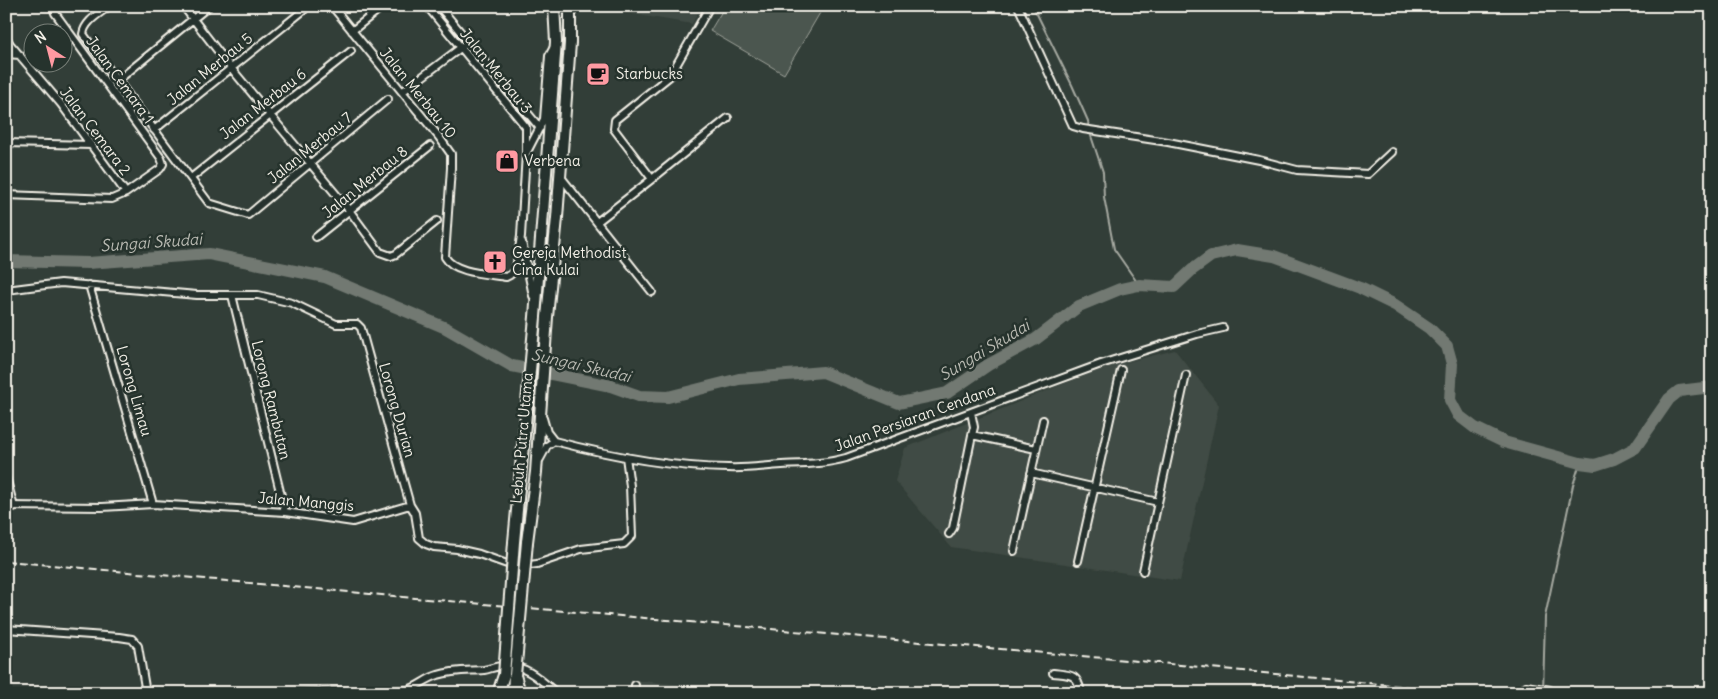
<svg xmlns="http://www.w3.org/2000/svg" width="1718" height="699" font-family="Delius,sans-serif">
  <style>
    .built { fill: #404b44 }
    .green { fill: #4c564f; stroke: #a0a49c }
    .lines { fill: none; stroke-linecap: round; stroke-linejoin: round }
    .stream { stroke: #a6a9a1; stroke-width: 2 }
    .river { stroke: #727972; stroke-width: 12 }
    .minor-casing { stroke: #f4f1e8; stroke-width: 10 }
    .primary-casing { stroke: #f4f1e8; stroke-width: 14 }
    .trunk-casing { stroke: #f4f1e8; stroke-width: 14 }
    .minor { stroke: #26332d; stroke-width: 6 }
    .primary { stroke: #26332d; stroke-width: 10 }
    .trunk { stroke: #26332d; stroke-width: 10 }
    .rail { stroke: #f4f1e8; stroke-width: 2; stroke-dasharray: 8 4; stroke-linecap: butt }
    .primary-bridge-casing { stroke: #f4f1e8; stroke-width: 14; stroke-linecap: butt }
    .primary-bridge { stroke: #26332d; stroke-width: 10 }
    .labels { text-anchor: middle; stroke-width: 5; stroke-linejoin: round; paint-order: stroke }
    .street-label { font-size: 15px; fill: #f4f1e8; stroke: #26332d }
    .poi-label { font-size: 15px; fill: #f4f1e8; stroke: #26332d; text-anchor: start }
    .water-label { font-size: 16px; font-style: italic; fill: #babbb3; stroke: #26332d }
  </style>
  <rect width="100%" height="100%" fill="#323e38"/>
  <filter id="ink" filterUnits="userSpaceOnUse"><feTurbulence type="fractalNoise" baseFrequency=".02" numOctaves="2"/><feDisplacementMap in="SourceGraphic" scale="10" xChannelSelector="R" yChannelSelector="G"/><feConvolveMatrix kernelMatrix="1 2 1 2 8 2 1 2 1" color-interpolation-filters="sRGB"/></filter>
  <g filter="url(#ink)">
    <path class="built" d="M580,6H701L692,24L609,10H580Z
      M1175,350L1219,405L1180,581L951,547L895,481L905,448L1103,368Z
      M631,680L768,693H630Z"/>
    <path class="green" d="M725,6H824L784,74L710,31Z"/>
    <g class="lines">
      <path class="stream" d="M1033,6L1072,85L1088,121L1089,128
        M1091,136L1103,172L1104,197L1114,249L1139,285
        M1543,693L1545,617L1573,485L1580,463"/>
      <path class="river" d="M6,261L88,263L209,254L325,277L446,328L512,366L611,386L639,396L668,397L739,379L823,372L899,403L947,393L988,365L1036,339L1079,306L1120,289L1139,285L1174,287L1192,270L1211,256L1237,250L1274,256L1360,288L1395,305L1429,328L1447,346L1452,364L1450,400L1458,415L1475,428L1504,442L1580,463L1595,465L1614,459L1635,448L1669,399L1679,391L1712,387"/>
      <g class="minor-casing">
        <path id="minor" d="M109,6C99,14 85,21 83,34L209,203L248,215L388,99
          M183,6L231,68L349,210L380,252L391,256L396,254L437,221
          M332,6L439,137L451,154V168L445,257C454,273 488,274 506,277L510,275L516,269L521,236L526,153V127L427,6
          M439,6L540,128
          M1018,6L1073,126L1083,129L1168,142L1259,160L1297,170L1368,174L1392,152
          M352,31L383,6
          M6,37L10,44L61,104L126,193
          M6,54L20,55
          M117,81L209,6
          M402,92L463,46
          M154,130L304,10
          M6,143L91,145
          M527,152L544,119L549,56L554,47
          M561,177L652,292
          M191,178L351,51
          M652,179L728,118
          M6,195L112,199L126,193L160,169L163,164L161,158L55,13L53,6
          M597,222L652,179L614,129L615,120L670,76L710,6
          M316,237L430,146
          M522,242L533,296
          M89,285L153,504
          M6,290L61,283L197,295H258L292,303L336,324H357L361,328L410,505
          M232,295L285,512
          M543,418L547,432L554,441
          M972,435L1036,449
          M554,441C611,456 669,467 728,468C746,469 764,466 782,465C803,464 825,464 846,458L1101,364L1197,334L1223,328
          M540,459L547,446L554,441
          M1031,473L1158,502
          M6,477L14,507
          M6,506L102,507L153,504L285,512L353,522L410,505L415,513L419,538L426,544L434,547L457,549L479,554L507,564L522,566L537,564L581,549L624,544L632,536L630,486L626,457
          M949,534L953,528L972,435L974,427L971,412
          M1014,551L1043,420
          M1078,561L1121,370
          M1143,571L1186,375
          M6,629L119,637L132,639L138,646L146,693
          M1053,673C1070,675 1078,673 1081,693
          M1526,686L1550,690
          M407,690C418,687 427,678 438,675C453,670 468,671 484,670C490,669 496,666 503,666C525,664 540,679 556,693
          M284,693L399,690H407V693
          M634,693L635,685"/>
      </g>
      <g class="primary-casing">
        <path id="primary" d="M514,542L535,317L556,42L554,6
          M527,542L536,472L547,317L557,218L570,43V6
          M513,693L514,676"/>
      </g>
      <g class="trunk-casing">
        <path id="trunk" d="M515,675L520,693
          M498,693L504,675"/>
      </g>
      <use href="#minor" class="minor"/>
      <use href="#primary" class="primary"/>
      <use href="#trunk" class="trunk"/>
      <path class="rail" d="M6,561L426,599L1138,661L1474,693"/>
      <g class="primary-bridge-casing">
        <path id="primary-bridge" d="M504,675L514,542
          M515,675L527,542"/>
      </g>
      <use href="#primary-bridge" class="primary-bridge"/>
    </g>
  </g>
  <defs>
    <g id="cafe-square" transform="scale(1.25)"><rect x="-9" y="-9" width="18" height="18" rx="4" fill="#ff9aa2" stroke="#26332d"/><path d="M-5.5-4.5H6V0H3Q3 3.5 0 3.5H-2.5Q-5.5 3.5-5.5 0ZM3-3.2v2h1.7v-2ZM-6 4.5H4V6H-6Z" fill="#111"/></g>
    <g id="shop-square" transform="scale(1.25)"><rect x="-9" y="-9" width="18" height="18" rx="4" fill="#ff9aa2" stroke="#26332d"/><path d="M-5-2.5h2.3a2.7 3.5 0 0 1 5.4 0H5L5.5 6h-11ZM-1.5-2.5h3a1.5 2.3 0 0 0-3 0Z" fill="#111"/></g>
    <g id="church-square" transform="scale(1.25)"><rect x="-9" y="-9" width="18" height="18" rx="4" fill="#ff9aa2" stroke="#26332d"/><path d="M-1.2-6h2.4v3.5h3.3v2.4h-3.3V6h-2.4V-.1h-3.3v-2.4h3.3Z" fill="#111"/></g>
  </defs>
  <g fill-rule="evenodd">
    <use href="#cafe-square" x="598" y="74"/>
    <use href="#shop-square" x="507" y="161"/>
    <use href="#church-square" x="495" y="262"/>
  </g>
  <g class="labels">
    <g class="street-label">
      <text transform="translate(210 69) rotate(-39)" y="5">Jalan Merbau 5</text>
      <text transform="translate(496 71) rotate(51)" y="5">Jalan Merbau 3</text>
      <text transform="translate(120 80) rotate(54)" y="5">Jalan Cemara 1</text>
      <text transform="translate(418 93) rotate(51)" y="5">Jalan Merbau 10</text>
      <text transform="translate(263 104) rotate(-38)" y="5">Jalan Merbau 6</text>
      <text transform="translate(95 131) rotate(53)" y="5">Jalan Cemara 2</text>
      <text transform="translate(310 148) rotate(-39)" y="5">Jalan Merbau 7</text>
      <text transform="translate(365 182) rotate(-39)" y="5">Jalan Merbau 8</text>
      <text transform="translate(134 391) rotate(74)" y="5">Lorong Limau</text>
      <text transform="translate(271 400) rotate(76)" y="5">Lorong Rambutan</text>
      <text transform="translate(397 410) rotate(74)" y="5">Lorong Durian</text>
      <text transform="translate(915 418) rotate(-20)" y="5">Jalan Persiaran Cendana</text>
      <text transform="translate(522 438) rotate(-85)" y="5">Lebuh Putra Utama</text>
      <text transform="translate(306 502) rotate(5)" y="5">Jalan Manggis</text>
    </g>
    <g class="poi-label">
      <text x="616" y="79">Starbucks</text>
      <text x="524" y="166">Verbena</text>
      <text x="512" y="258">Gereja Methodist<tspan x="512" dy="17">Cina Kulai</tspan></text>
    </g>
    <g class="water-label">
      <text transform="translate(151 242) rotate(-4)" y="6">Sungai Skudai</text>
      <text transform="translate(984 350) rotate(-31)" y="6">Sungai Skudai</text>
      <text transform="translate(581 365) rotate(13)" y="6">Sungai Skudai</text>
    </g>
  </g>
  <rect width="1718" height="699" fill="none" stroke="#26332d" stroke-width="25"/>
  <rect x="12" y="12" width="1693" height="674" fill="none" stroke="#f4f1e8" stroke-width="2" filter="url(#ink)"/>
  <g transform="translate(48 48) rotate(324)"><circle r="24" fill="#26332d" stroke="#787f78"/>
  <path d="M0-4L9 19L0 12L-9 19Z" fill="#ff9aa2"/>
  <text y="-8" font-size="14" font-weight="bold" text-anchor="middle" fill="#f4f1e8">N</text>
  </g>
</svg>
